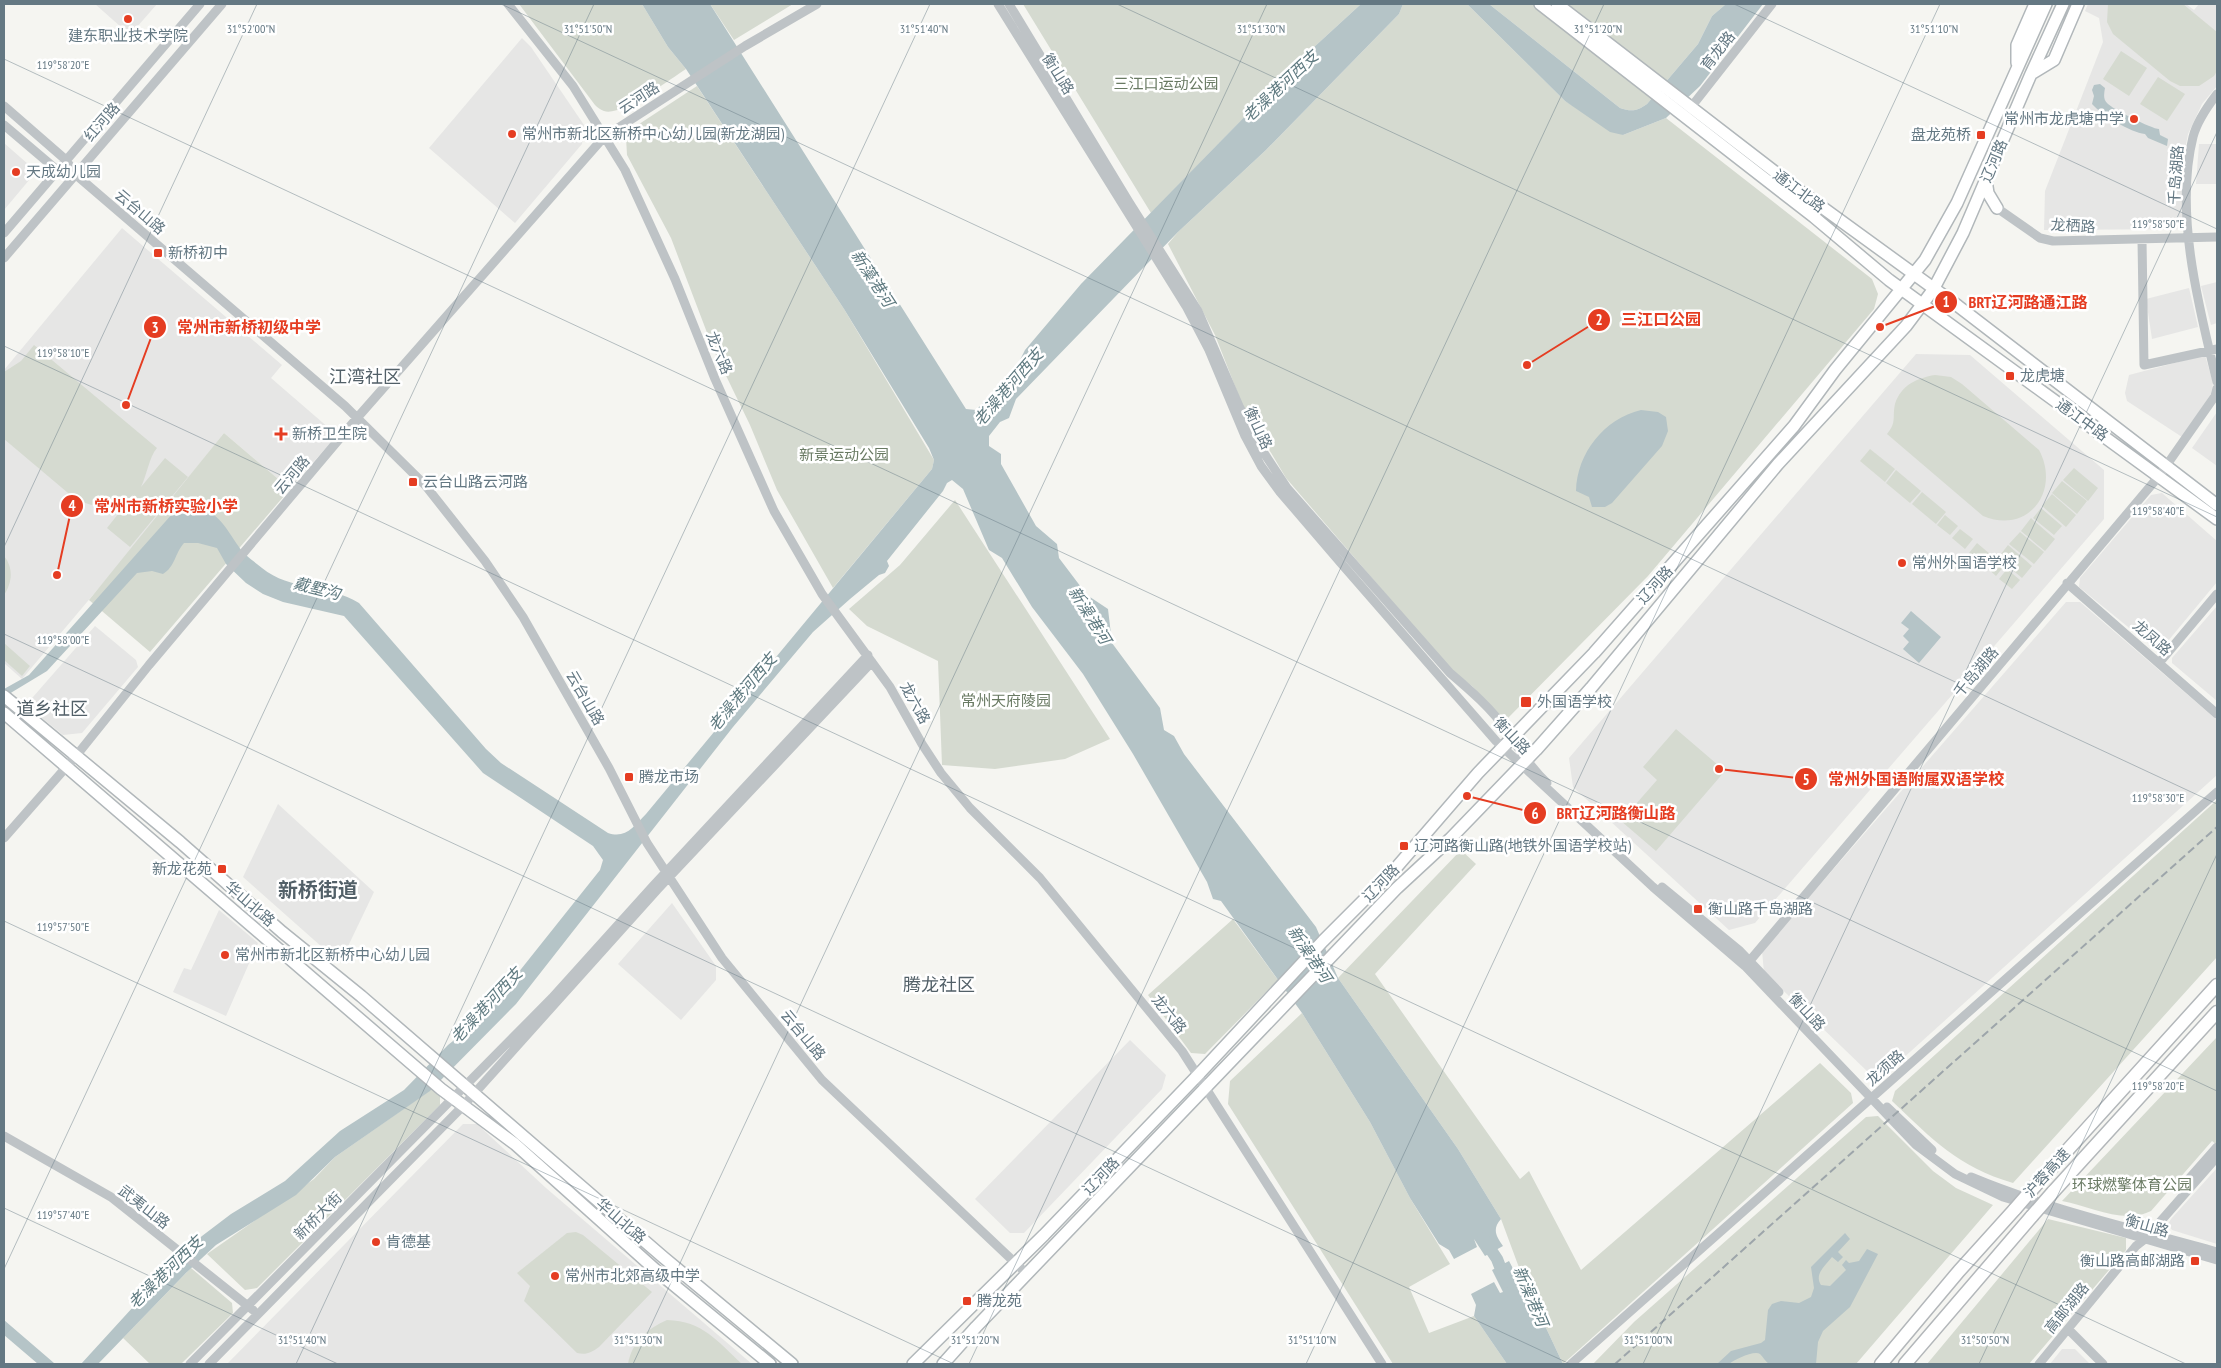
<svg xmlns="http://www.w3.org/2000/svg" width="2221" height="1368" font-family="'PT Sans Narrow','Noto Sans SC',sans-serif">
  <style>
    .built { fill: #e6e6e5 }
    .green { fill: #d5dad0 }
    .water { fill: #b5c4c7 }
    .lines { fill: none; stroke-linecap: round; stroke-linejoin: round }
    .river { stroke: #b5c4c7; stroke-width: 12 }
    .major-casing { stroke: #b1b7ba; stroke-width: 14 }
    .highway-casing { stroke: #b3b7ba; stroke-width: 15 }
    .minor { stroke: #bec3c6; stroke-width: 9 }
    .major { stroke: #fff; stroke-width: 11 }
    .highway { stroke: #fff; stroke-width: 12 }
    .rail { stroke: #9da5aa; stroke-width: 2; stroke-dasharray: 8 4; stroke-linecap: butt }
    .highway-bridge-casing { stroke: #b3b7ba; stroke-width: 15; stroke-linecap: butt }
    .highway-bridge { stroke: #fff; stroke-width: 12 }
    .ticks { fill: none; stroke: #647883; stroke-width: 1; stroke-opacity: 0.45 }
    .poi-dot { fill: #e53d22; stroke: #fff; stroke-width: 2 }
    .labels { text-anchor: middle; stroke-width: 5; stroke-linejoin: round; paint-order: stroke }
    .poi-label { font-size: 15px; fill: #647883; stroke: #fff; text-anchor: start }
    .street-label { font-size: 15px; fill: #647883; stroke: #fff }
    .park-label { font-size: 15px; fill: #697a63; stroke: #fff }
    .water-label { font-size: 16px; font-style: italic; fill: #5f7a80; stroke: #fff }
    .quarter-label { font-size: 18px; fill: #526068; stroke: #fff }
    .district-label { font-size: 20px; font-weight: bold; fill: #526068; stroke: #fff }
    .ticks-label { font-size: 12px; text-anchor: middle; fill: #647883; stroke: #fff; stroke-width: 5; stroke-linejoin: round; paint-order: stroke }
    .leader { fill: none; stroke: #e53d22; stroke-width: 2 }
    .callout-dot { fill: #e53d22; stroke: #fff; stroke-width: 2 }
    .mark-label { font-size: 15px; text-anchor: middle; font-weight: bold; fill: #fff }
    .callout-label { font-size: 16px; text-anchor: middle; font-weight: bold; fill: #e53d22; stroke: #fff; stroke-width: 5; stroke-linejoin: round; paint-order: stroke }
  </style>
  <rect width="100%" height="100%" fill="#f5f5f1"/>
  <path class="built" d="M95,4H157L130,35Z
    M2088,4H2186L2194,10L2199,4H2217V86L2202,104L2188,134L2182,165L2184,229L2044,230L2045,191L2103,42L2099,18L2085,11Z
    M522,38L531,47L584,125L582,144L515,223L429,148Z
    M4,143L28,164L30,179L4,210Z
    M2199,144H2217V184H2196Z
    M122,228L282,365L271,378L337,435L290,489L224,433L131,550L22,679L4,663V370Z
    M2217,282V323L2211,325L2201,286Z
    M2189,288L2198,327L2152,339L2146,299Z
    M1916,354L1970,355L2104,470V519L1755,923L1729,930L1573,787L1569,758Z
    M2205,355L2213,383L2211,394L2182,437L2127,401L2125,393L2129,375Z
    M2217,412V466L2192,448Z
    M2162,493L2217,541V582L2163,647L2155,649L2079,587L2080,578L2151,495Z
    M2066,602H2080L2217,720V775L1890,1070L1868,1072L1764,972L1762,951Z
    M2217,606V701L2172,663V658Z
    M95,626L136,660L138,667L82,733L63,735L26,705Z
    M278,804L374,892L340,963L243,877Z
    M672,903L716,966V980L681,1020L618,964Z
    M219,910L258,943L226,1016L173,992L184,968L191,970Z
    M1130,1040L1166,1075L1162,1089L1024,1233H1010L975,1199Z
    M463,1124H477L546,1188L752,1364H227Z
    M2217,1168V1244L2172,1230L2168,1224L2171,1219Z
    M2062,1349H2075L2090,1364H2050Z"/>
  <path class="green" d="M519,4H642L668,47L686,69C670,79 621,117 604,111C601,110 597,107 595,105Z
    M710,4H793L734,40Z
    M1023,4H1361L1301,59L1151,213Z
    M1403,4H1467L1565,101L1623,135L1666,118L1872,279L1878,294L1874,309L1648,576L1508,718L1503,719L1472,686L1452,671L1286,478L1242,404L1215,335L1168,244L1178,232L1266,150L1399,14Z
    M1489,4H1726L1712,16L1698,44L1647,104C1637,111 1632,112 1620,108Z
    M2108,4H2183L2217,32V71L2214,76L2199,86H2180L2170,81L2113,34L2107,22Z
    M2121,51L2147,68L2129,96L2103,79Z
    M2158,77L2185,94L2167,121L2140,104Z
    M697,86L844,309L934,460L932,469L833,588L777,490L750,425L714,351L671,238L627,155L626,137L630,130Z
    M34,345L157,448C149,457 147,475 141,487L165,458L188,477L130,547L107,528L134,494C116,511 95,509 74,498L4,439V372L21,361Z
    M1935,375L1951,377L1962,384L2039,450C2061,491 2028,535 1983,516L1887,434C1897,422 1892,418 1895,404C1901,385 1917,378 1935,375Z
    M224,433L290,489L150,652L89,600Z
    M1870,449L1895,469L1885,482L1860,461Z
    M2074,468L2098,488L2088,501L2063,480Z
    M1896,470L1921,491L1910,503L1886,483Z
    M2062,481L2087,501L2077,514L2052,493Z
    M1922,492L1946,512L1936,524L1912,504Z
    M2052,494L2076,515L2066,527L2042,506Z
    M955,500L1110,739L1065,759L995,769L942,765L938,661L867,626L849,609L900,565Z
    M2041,508L2062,526L2054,535L2033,518Z
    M1945,515L1958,526L1950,535L1937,525Z
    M2031,518L2055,539L2045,551L2021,531Z
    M1960,529L1973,539L1965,549L1952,538Z
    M2020,532L2044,552L2034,564L2009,544Z
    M1977,543L1990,554L1982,563L1969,553Z
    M2008,545L2032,566L2022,578L1998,558Z
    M4,556C14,568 12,583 4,595Z
    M1991,556L2004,566L1996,576L1984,565Z
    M2007,569L2020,580L2012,589L1999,579Z
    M4,643L30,666L22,676L4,660Z
    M1676,729L1725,771L1656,851L1621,821L1657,780L1643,767Z
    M2217,800V957L2013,1183C1958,1167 1932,1139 1892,1101L1895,1091Z
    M1461,850L1476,864L1375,974L1520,1179L1529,1171L1581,1270L1820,1063L1851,1093L1853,1103L1563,1364L1524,1281L1501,1219L1458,1149L1338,978Z
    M1233,919L1278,980L1205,1054L1191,1053L1148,995Z
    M1302,1013L1370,1122L1410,1198L1450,1264L1409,1287L1429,1333L1474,1316L1507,1364H1393L1228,1104L1230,1081Z
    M2217,1037V1145L2212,1141L2151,1211C2123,1225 2091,1206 2062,1201Z
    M432,1089L440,1096V1105L257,1288L245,1290L207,1254L314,1179L335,1157Z
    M1878,1116L1933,1171L1956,1188L1993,1205L1856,1364H1593L1634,1322L1866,1117Z
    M2048,1219L2126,1238V1250L2029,1364H1927Z
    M576,1232L583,1235L652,1292L599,1347C591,1353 586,1355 577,1353L524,1301L530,1286L517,1273L567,1233Z
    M191,1268L232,1303L233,1313L181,1364H150L123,1338Z
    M667,1320C703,1321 717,1341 742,1364H628C632,1342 647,1329 667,1320Z"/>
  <path class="water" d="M642,4H710L966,409L976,410L1015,370L1025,350L1081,284L1301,59L1361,4H1403L1399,14L1266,150L1178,232L1016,399L1009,418L1000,422L989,436V446L1001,454V464L1036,526L1057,544L1059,558L1087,595L1108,609L1112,643L1160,708L1164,730L1174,736L1184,754L1316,927L1338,978L1458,1149L1501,1219C1492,1229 1496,1236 1503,1246L1485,1256L1474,1239L1477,1247L1454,1259L1449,1250L1439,1244L1410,1198L1370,1122L1302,1013L1221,901L1213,899L1207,882L1133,754L1083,674L1032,607L1002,558L989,550L963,489L952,480L947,483L943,491L887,561L889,566L885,573L879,575L850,599L813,632L733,727L516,1004L430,1091L335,1157L296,1195L216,1245L186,1273L98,1364H81L176,1260L202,1236L231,1214L285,1181L340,1131L404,1090L448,1045L483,1017L600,870L603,860L593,846L483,773L344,616L283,602L263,594L246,583L226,564L217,548L198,543H184C175,553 175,567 163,574L152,571L137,573L47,671L4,697V689L29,675L173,513C210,498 221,520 239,547C244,555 255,562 262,568C290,591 329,584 359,603L486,749L501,763L608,833C626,839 634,826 646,814L932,469L934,460L929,448L844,309L686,69L668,47Z
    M1467,4H1489L1620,108C1632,112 1637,111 1647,104L1698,44L1712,16L1726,4H1763L1700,86L1666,118L1623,135L1610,132L1565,101Z
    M2100,84L2105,88C2104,94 2103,99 2107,103C2112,109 2152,129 2159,129L2160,135L2168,139L2167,146L2148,138L2145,134C2130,132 2103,116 2092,104L2094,96L2092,90L2094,85Z
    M1641,410L1658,412L1666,417L1668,431L1662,446L1612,503L1605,507H1592L1589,497L1576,491C1577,453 1604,419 1641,410Z
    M1911,611L1941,637L1919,663L1903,649L1909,642L1903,636L1909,629L1901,623Z
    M1845,1233L1850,1239L1838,1252L1843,1257L1838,1262L1832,1257C1825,1266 1814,1274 1821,1285L1830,1286L1846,1270L1842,1265L1846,1260L1849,1263L1859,1261L1867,1249L1878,1254L1850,1307L1823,1331L1818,1342L1816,1364H1769C1766,1362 1763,1357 1760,1354C1754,1350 1734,1360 1729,1364H1717L1731,1351L1761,1343L1765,1340L1768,1310L1772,1304L1781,1301L1799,1303L1811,1297L1814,1288L1811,1267Z
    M1509,1261L1518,1278L1524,1281L1563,1364H1507L1474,1316L1476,1305L1471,1294L1494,1282L1500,1293L1503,1292L1492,1270Z
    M4,1320L54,1363L55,1364H38L4,1335Z"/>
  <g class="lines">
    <path class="river" d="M1483,1238L1497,1259L1506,1282"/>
    <g class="major-casing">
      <path id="major" d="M1540,4L1814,217L1889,280L2217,519
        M1557,4L1797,189L1958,306L2217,505
        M2017,63V45L2035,4
        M2031,74L2054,60L2078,4
        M1986,180L1988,193L1997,208
        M4,696L180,842L282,932L361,996L663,1257L792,1364
        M4,713L441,1089L515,1144L658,1272L770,1364
        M913,1364L1044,1235L1198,1075L1323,941L1395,869L1478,773L1594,653L1794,426L1835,370L1925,260L1957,203L2046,4
        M943,1364L976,1327L1397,888L1450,839L1536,750L1591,688L1778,464L1906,326L1933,290L1963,233L2031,74L2063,4"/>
    </g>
    <g class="highway-casing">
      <path id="highway" d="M2035,1186L2217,985
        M2053,1192L2217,1012
        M1881,1364L1959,1271L2015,1209
        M1905,1364L2032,1216"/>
    </g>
    <path class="minor" d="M508,4L573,86L625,170L675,279L715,379L774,511L822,594L890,687L922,744L941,773L970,808L1040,878L1182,1051L1382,1364
      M998,4L1186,306L1209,350L1245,436L1261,466L1280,492L1340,562L1496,741L1653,887L1745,966L1916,1145L1955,1174L2003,1197L2217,1260
      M1009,4L1129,202L1198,311L1239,406L1264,453L1287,488L1450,673C1470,690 1492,709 1507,731C1519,749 1531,768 1547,783
      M2217,94C2207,107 2197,121 2193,137C2174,212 2199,308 2217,382
      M4,106L66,160L75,174L345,406L425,485L485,561L523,617L609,768L647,843L722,958L822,1080L1027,1274
      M1688,111L1772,4
      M4,125L57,170L75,174
      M1997,208L2040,238L2053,241L2217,237
      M4,233L200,4
      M2142,240L2144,365L2217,349
      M4,258L222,4
      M2067,583L2217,714
      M2159,663L2217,594
      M4,838L76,756L149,665L357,418L604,137L745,46L817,4
      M1662,887L1740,951L1779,992
      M1747,964L2159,476L2215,396L2217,388
      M1887,1107L1932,1150
      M4,1136L111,1197L253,1310
      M1971,1177C2050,1210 2135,1229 2217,1252
      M2187,1181L2217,1147
      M2068,1329L2103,1364
      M190,1364L552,998L653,886L868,655
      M209,1364L463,1106L657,890L872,662
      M1571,1364L2217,792
      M2039,1364L2136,1246L2145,1239L2217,1157"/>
    <use href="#major" class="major"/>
    <use href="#highway" class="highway"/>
    <path class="rail" d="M1615,1364L2217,827"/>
    <g class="highway-bridge-casing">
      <path id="highway-bridge" d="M2015,1209L2035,1186
        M2032,1216L2053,1192"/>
    </g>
    <use href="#highway-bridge" class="highway-bridge"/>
  </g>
  <path class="ticks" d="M501,4L2217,804M1117,4L2217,517M1734,4L2217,229M4,59L2217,1091M4,346L2186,1364M4,547L257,4M4,634L1570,1364M4,921L954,1364M4,1208L338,1364M4,1269L594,4M296,1364L930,4M633,1364L1267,4M969,1364L1604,4M1306,1364L1940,4M1643,1364L2217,132M1979,1364L2217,854"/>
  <g class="poi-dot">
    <circle cx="128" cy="19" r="5"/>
    <circle cx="2134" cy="119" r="5"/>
    <circle cx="512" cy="134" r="5"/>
    <rect x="1976" y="130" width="10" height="10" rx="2.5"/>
    <circle cx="16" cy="172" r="5"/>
    <rect x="153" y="248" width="10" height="10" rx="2.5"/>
    <rect x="2005" y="371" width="10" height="10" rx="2.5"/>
    <path d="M278.5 426.5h5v5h5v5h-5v5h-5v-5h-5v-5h5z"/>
    <rect x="408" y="477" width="10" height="10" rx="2.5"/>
    <circle cx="1902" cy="563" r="5"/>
    <rect x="1520" y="696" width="12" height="12" rx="2.5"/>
    <rect x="624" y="772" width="10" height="10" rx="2.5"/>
    <rect x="1399" y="841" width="10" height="10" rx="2.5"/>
    <rect x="217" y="864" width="10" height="10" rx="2.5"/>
    <rect x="1693" y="904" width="10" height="10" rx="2.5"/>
    <circle cx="225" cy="955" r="5"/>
    <circle cx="376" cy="1242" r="5"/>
    <rect x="2190" y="1256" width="10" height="10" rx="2.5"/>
    <circle cx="555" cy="1276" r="5"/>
    <rect x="962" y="1296" width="10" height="10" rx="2.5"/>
  </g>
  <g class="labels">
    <g class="poi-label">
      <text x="128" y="41" text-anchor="middle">建东职业技术学院</text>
      <text x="2124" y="124" text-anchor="end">常州市龙虎塘中学</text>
      <text x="522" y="139">常州市新北区新桥中心幼儿园(新龙湖园)</text>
      <text x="1971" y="140" text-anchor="end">盘龙苑桥</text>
      <text x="26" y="177">天成幼儿园</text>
      <text x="168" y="258">新桥初中</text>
      <text x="2020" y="381">龙虎塘</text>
      <text x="292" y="439">新桥卫生院</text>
      <text x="423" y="487">云台山路云河路</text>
      <text x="1912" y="568">常州外国语学校</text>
      <text x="1537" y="707">外国语学校</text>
      <text x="639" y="782">腾龙市场</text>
      <text x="1414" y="851">辽河路衡山路(地铁外国语学校站)</text>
      <text x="212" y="874" text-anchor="end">新龙花苑</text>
      <text x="1708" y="914">衡山路千岛湖路</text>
      <text x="235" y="960">常州市新北区新桥中心幼儿园</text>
      <text x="386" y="1247">肯德基</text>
      <text x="2185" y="1266" text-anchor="end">衡山路高邮湖路</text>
      <text x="565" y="1281">常州市北郊高级中学</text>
      <text x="977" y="1306">腾龙苑</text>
    </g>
    <g class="street-label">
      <text transform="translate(1718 51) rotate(-52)" y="5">育龙路</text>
      <text transform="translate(1058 74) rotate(58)" y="5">衡山路</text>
      <text transform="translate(639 98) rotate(-33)" y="5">云河路</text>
      <text transform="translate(102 122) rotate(-49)" y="5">红河路</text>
      <text transform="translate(1994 161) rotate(-67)" y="5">辽河路</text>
      <text transform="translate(2176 175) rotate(-86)" y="5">千岛湖路</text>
      <text transform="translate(1799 191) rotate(37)" y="5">通江北路</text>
      <text transform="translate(140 212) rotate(40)" y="5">云台山路</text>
      <text transform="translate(2073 226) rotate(3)" y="5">龙栖路</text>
      <text transform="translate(719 353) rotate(68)" y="5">龙六路</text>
      <text transform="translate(2082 420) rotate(36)" y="5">通江中路</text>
      <text transform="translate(1258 428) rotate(65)" y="5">衡山路</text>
      <text transform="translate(292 475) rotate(-50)" y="5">云河路</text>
      <text transform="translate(1655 585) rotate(-48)" y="5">辽河路</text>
      <text transform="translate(2152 638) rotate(41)" y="5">龙凤路</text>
      <text transform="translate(1976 672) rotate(-50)" y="5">千岛湖路</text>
      <text transform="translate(585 698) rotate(60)" y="5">云台山路</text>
      <text transform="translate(915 703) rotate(61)" y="5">龙六路</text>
      <text transform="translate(1512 736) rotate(46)" y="5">衡山路</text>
      <text transform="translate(1381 883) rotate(-46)" y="5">辽河路</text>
      <text transform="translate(250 904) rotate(41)" y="5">华山北路</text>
      <text transform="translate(1807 1012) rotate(47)" y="5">衡山路</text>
      <text transform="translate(1169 1014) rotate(51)" y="5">龙六路</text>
      <text transform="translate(803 1035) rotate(50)" y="5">云台山路</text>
      <text transform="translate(1885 1068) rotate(-42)" y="5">龙须路</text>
      <text transform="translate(2047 1173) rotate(-48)" y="5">沪蓉高速</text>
      <text transform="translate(1101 1176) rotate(-46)" y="5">辽河路</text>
      <text transform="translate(144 1207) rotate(38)" y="5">武夷山路</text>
      <text transform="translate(318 1216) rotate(-45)" y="5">新桥大街</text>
      <text transform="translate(621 1221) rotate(41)" y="5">华山北路</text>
      <text transform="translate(2147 1226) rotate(16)" y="5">衡山路</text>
      <text transform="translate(2067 1308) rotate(-51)" y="5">高邮湖路</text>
    </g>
    <g class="park-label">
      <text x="1166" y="89">三江口运动公园</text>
      <text x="844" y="460">新景运动公园</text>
      <text x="1006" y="706">常州天府陵园</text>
      <text x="2132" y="1190">环球燃擎体育公园</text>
    </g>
    <g class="water-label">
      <text transform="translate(1280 86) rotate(-43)" y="6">老澡港河西支</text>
      <text transform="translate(873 278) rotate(57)" y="6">新藻港河</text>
      <text transform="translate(1008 387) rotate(-49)" y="6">老澡港河西支</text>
      <text transform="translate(317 588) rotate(14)" y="6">戴墅沟</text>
      <text transform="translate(1090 615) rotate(58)" y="6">新澡港河</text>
      <text transform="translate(742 692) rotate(-50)" y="6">老澡港河西支</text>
      <text transform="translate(1310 954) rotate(56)" y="6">新澡港河</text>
      <text transform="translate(486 1005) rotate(-47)" y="6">老澡港河西支</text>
      <text transform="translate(165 1272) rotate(-44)" y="6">老澡港河西支</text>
      <text transform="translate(1531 1296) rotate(67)" y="6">新澡港河</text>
    </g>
    <g class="quarter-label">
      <text x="365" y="383">江湾社区</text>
      <text x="52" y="715">道乡社区</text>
      <text x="939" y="991">腾龙社区</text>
    </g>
    <g class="district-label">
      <text x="318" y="897">新桥街道</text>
    </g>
  </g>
  <g class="ticks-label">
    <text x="251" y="33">31°52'00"N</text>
    <text x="588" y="33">31°51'50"N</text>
    <text x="924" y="33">31°51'40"N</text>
    <text x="1261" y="33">31°51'30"N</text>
    <text x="1598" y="33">31°51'20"N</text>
    <text x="1934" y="33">31°51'10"N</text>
    <text x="63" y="69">119°58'20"E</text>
    <text x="2158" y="228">119°58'50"E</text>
    <text x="63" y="357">119°58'10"E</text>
    <text x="2158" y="515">119°58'40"E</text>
    <text x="63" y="644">119°58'00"E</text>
    <text x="2158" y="802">119°58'30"E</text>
    <text x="63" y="931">119°57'50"E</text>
    <text x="2158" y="1090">119°58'20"E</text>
    <text x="63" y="1219">119°57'40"E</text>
    <text x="302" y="1344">31°51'40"N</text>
    <text x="638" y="1344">31°51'30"N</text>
    <text x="975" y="1344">31°51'20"N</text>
    <text x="1312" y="1344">31°51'10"N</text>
    <text x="1648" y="1344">31°51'00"N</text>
    <text x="1985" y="1344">31°50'50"N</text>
  </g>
  <path class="leader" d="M1880 327L1946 302M1527 365L1599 320M126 405L155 327M57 575L72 506M1719 769L1806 779M1467 796L1535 813"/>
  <g class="callout-dot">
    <circle cx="1880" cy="327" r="5"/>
    <circle cx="1527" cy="365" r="5"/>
    <circle cx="126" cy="405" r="5"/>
    <circle cx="57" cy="575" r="5"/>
    <circle cx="1719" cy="769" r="5"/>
    <circle cx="1467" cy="796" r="5"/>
    <circle cx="1946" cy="302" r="12"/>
    <circle cx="1599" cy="320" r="12"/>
    <circle cx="155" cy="327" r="12"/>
    <circle cx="72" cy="506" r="12"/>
    <circle cx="1806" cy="779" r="12"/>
    <circle cx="1535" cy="813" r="12"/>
  </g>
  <g class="mark-label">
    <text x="1946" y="307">1</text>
    <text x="1599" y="325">2</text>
    <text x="155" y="333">3</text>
    <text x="72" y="511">4</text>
    <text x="1806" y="785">5</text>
    <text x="1535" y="819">6</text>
  </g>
  <g class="callout-label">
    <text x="2028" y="308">BRT辽河路通江路</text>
    <text x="1661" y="325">三江口公园</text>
    <text x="249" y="333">常州市新桥初级中学</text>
    <text x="166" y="512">常州市新桥实验小学</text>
    <text x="1916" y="785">常州外国语附属双语学校</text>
    <text x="1616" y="819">BRT辽河路衡山路</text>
  </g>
  <rect width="2221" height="1368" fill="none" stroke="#647883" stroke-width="10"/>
</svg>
